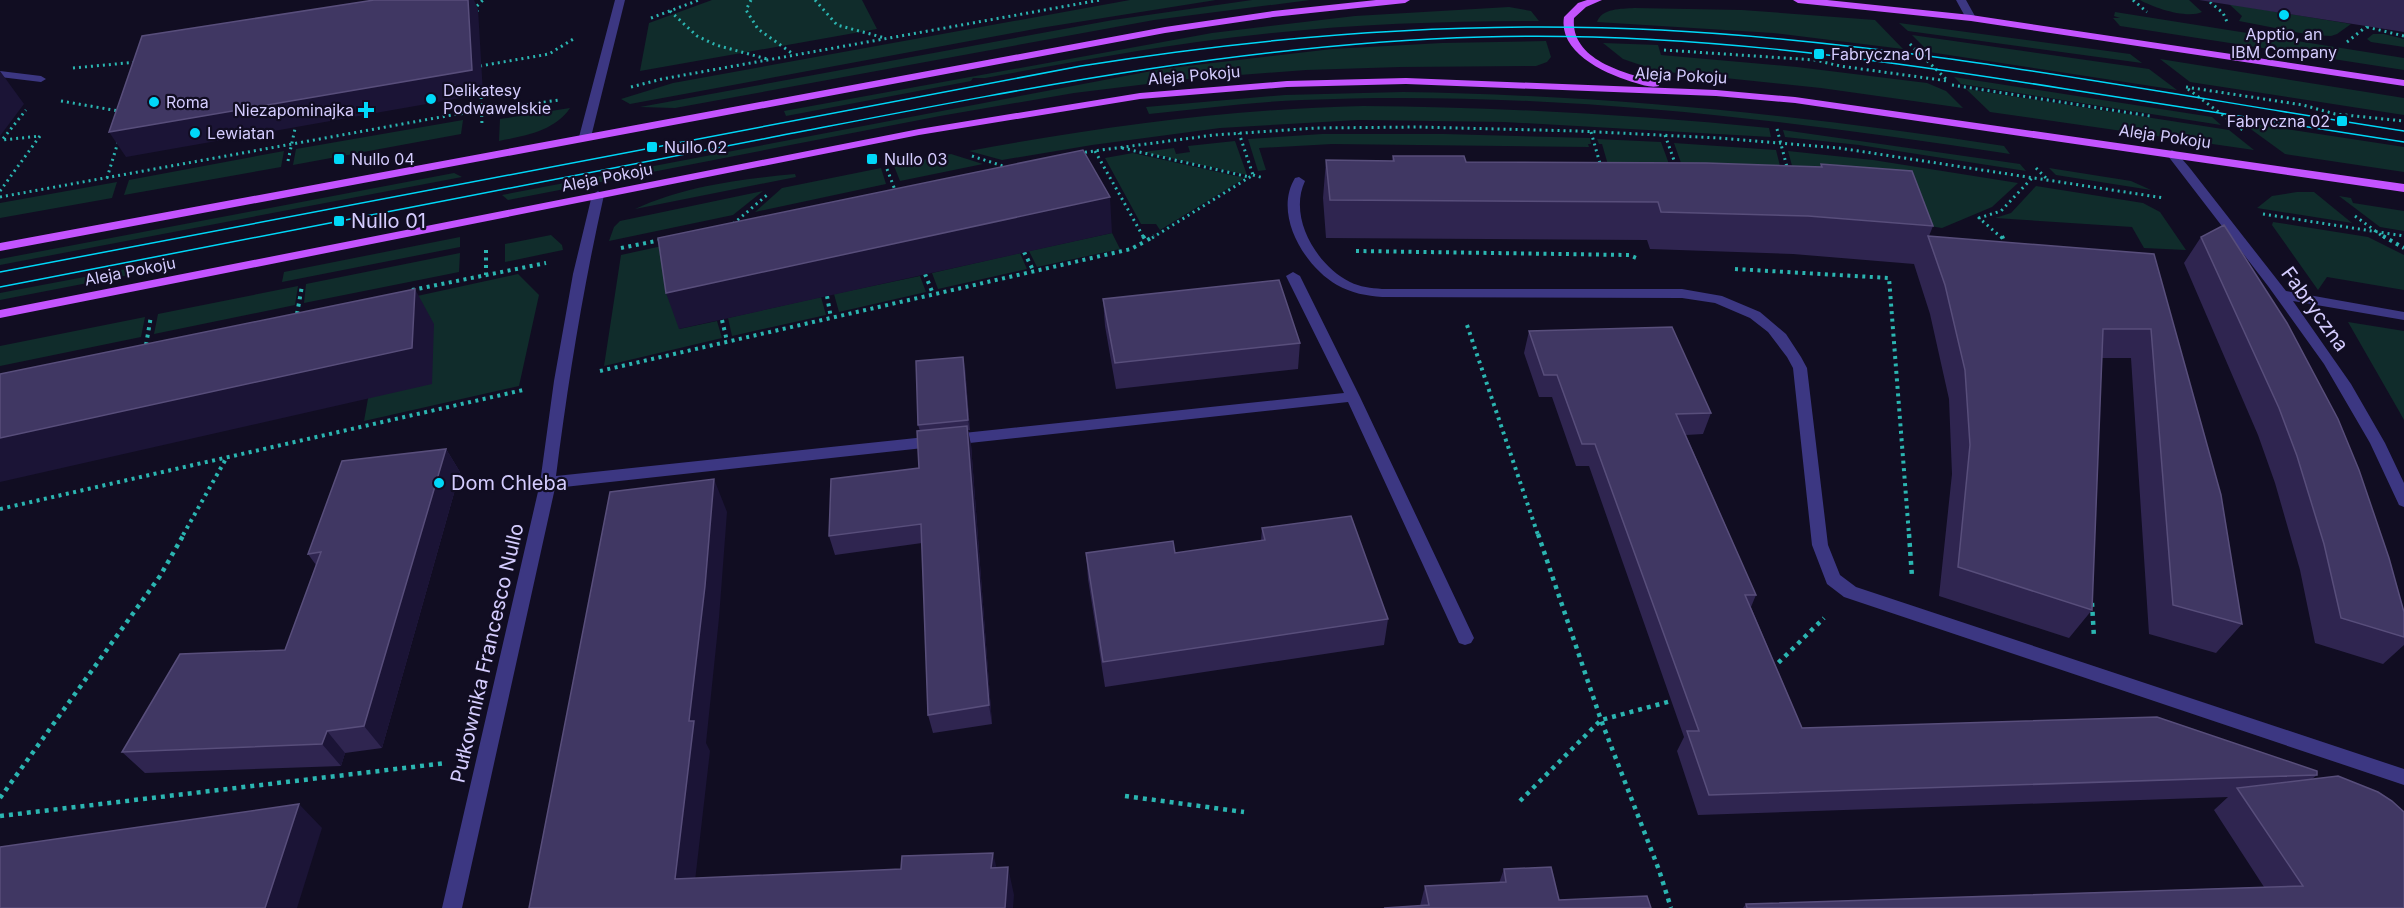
<svg xmlns="http://www.w3.org/2000/svg" width="2404" height="908" font-family="Inter,sans-serif">
  <style>
    .green { fill: #102c2b }
    .lines { fill: none; stroke-linecap: round; stroke-linejoin: round }
    .path-far2 { stroke: #2bb5b1; stroke-width: 3; stroke-dasharray: 2 4; stroke-linecap: butt }
    .path-far1 { stroke: #2bb5b1; stroke-width: 4; stroke-dasharray: 3 4.5; stroke-linecap: butt }
    .path { stroke: #2bb5b1; stroke-width: 4.5; stroke-dasharray: 4 5; stroke-linecap: butt }
    .minor { fill: #3c3782; fill-rule: evenodd }
    .major { fill: #c454ff; fill-rule: evenodd }
    .tram { stroke: #00d8f8; stroke-width: 1.5 }
    .wall { fill: #2f2550 }
    .shaded-wall { fill: #1b1436 }
    .building { fill: #403763; stroke: #584e7b; stroke-width: 1.5 }
    .poi-dot { fill: #00d8f8; stroke: #110d22; stroke-width: 2 }
    .labels { text-anchor: middle; stroke-width: 4.5; stroke-linejoin: round; paint-order: stroke }
    .far-poi-label { font-size: 16px; fill: #d5cdff; stroke: #110d22; text-anchor: start }
    .far-street-label { font-size: 16px; fill: #d5cdff; stroke: #110d22 }
    .poi-label { font-size: 20px; fill: #d5cdff; stroke: #110d22; text-anchor: start }
    .street-label { font-size: 20px; fill: #d5cdff; stroke: #110d22 }
  </style>
  <rect width="100%" height="100%" fill="#110d22"/>
  <path class="green" d="M712,0H862L877,29L640,71L649,23Z
    M1130,0H1216L1040,28L630,104L621,99L673,83Z
    M1252,0H1310L1154,20L675,108L640,107L1113,20Z
    M2140,0H2189L2202,12C2187,19 2154,8 2140,0Z
    M2229,4L2351,24L2337,34L2331,36L2311,35L2239,21L2242,16Z
    M1509,7L1531,11L1539,21C1447,21 1354,24 1263,34C1169,44 1077,61 985,78H973L971,81L786,116L784,111L1212,33L1355,16Z
    M1634,8L1742,10L1875,20L1903,49L1773,33L1597,22C1602,8 1621,9 1634,8Z
    M2115,12L2404,58V70L2120,26L2113,18H2120L2114,16Z
    M1899,23L2130,54L2142,63L1908,31Z
    M2373,34H2384L2404,39V47L2371,42L2367,39Z
    M1912,35L2149,69L2177,90L1929,52Z
    M1546,41L1551,57L1547,62L1536,66L1400,67L1306,70L1188,79L1074,93L940,116L508,200L502,195L1162,69L1332,49L1442,43Z
    M1603,43L1658,45L1661,55L1797,67L1927,83L1946,91L1963,108L1821,88L1658,71L1623,59Z
    M2160,59L2404,98V115L2190,82Z
    M1954,77L2212,117L2221,125L1961,84Z
    M1966,89L2229,130L2254,150L1990,112Z
    M1403,92C1605,95 1804,115 2004,146L2010,154C1776,118 1540,90 1302,100C1251,102 1200,109 1149,114L1146,107L1285,95Z
    M1363,106C1499,107 1634,115 1769,128L1771,137L1504,122L1359,120L1220,128L1092,145L1002,160L969,151C1099,127 1230,109 1363,106Z
    M570,108C555,131 524,136 499,141L500,119Z
    M463,120L461,134L293,165L296,149Z
    M2241,122L2404,147V172L2285,154Z
    M1783,130L2020,164L2026,171L1859,145L1785,137Z
    M1322,134H1444L1590,138L1591,144H1588L1589,147L1332,144L1259,148L1266,170L1258,171L1248,139Z
    M1597,139L1661,142L1682,200H1618L1602,144H1599Z
    M1235,141L1247,175L1143,152L1174,148L1176,154L1190,152L1188,146Z
    M1674,143L1776,150L1790,206L1694,200Z
    M284,151L281,167L124,195L129,180Z
    M1788,151L1873,160L2018,183L1992,207L1942,228L1803,206Z
    M1133,153L1245,178L1160,230L1156,224H1141L1105,158Z
    M951,154L983,164L900,181L894,166Z
    M881,168L886,184L755,212L782,188Z
    M2049,168L2131,181L2151,190L2056,175Z
    M454,173L462,177L0,265V259Z
    M795,174L796,177L635,209C684,186 741,179 795,174Z
    M117,182L112,198L0,218V203Z
    M2036,186L2143,203L2160,212L2186,250L2144,248L2132,227L1995,218L2011,213Z
    M763,191L733,215L609,241L614,227L620,221Z
    M2297,192H2314L2352,223L2257,208L2272,196Z
    M2339,196L2351,198L2353,203L2404,211V231L2380,227Z
    M2273,222L2368,237L2404,255V290L2327,277L2318,290L2272,225Z
    M1112,233L1120,249L1037,267L1029,251Z
    M551,235L562,245L563,250L505,262V244Z
    M712,235L679,329L717,321L722,338L604,366L621,255Z
    M460,237V247L282,282L284,272Z
    M460,253L459,272L304,303L306,284Z
    M1020,253L1027,269L938,289L932,273Z
    M137,267L134,274L0,300V293Z
    M518,274L539,295L519,386L364,421L385,303Z
    M920,276L926,292L839,312L834,294Z
    M298,286L295,305L154,334L158,314Z
    M821,297L826,315L732,336L728,318Z
    M145,317L141,337L0,366V346Z
    M2348,322L2404,331V420L2399,411Z"/>
  <g class="lines">
    <path class="path-far2" d="M751,0L746,10L758,29L793,54
      M815,0L837,25L885,38
      M2133,0L2147,12
      M2210,2L2223,13L2228,24
      M670,11L697,36L716,45L767,59
      M477,12V6L483,0
      M651,18L699,0
      M2367,27L2404,36
      M2347,42L2367,26
      M1910,44L1948,81
      M1664,50L1815,60L1840,66L1948,81
      M480,66L549,54L575,38
      M73,68L137,62
      M1952,85L2150,116
      M631,87L662,79L1100,0
      M2186,87L2303,105L2335,114L2404,121
      M2188,89L2244,131
      M481,91L482,126
      M61,101L119,111
      M1777,129L1788,171
      M1591,132L1601,167
      M1665,135L1676,166
      M1122,148L1249,177
      M1095,151L1144,238
      M1079,153L1214,135L1316,128L1418,127L1578,131L1719,138L1839,148L2164,198
      M972,156L1006,167
      M288,161L296,124
      M2036,168L2048,180
      M887,169L895,190
      M1253,175L1264,178
      M107,178L118,142
      M0,191L40,136L2,140L26,110
      M0,197L452,115L559,100
      M2263,214L2404,236
      M2355,216L2385,238
      M733,224L767,195
      M1152,238L1253,175L1239,133
      M2002,238L1979,218L2001,211L2032,178"/>
    <path class="path-far1" d="M1143,236L1146,241L1154,236
      M2002,236L2006,246
      M2383,236L2404,248
      M621,248L661,240
      M486,250V275
      M1356,251L1629,255L1639,259
      M1024,252L1034,272
      M1735,269L1889,278L1909,535
      M925,274L933,294
      M412,290L546,263
      M827,296L831,318
      M297,314L302,286
      M722,320L727,341
      M1467,325L1538,535
      M146,345L151,316
      M600,371L1131,249L1146,241
      M0,509L523,390
      M183,535L227,457"/>
    <path class="path" d="M1538,534L1601,720L1659,870L1671,908
      M1909,534L1912,577
      M2092,603L2094,638
      M1772,669L1824,618
      M1125,796L1244,812
      M0,798L160,576L184,534
      M1520,801L1601,720L1675,700
      M0,816L446,763"/>
    <path class="minor" d="M615,0H625L591,137L585,140L579,137Z
      M1956,0H1966L1976,18L1975,20H1967Z
      M0,71L41,76L46,79L41,82L0,77Z
      M2172,150L2176,152L2189,167L2286,291L2404,312V320L2293,301L2351,384L2385,443L2404,483V507L2399,505L2370,443L2324,364L2268,286L2168,156L2166,154Z
      M1299,177L1305,181C1288,217 1316,265 1350,282C1360,287 1371,288 1382,289H1682L1722,296L1760,312L1786,334L1801,357L1807,368L1828,545L1840,575L1856,587L2404,769V785L1844,597L1827,584L1812,545L1793,368L1787,357L1768,332L1750,318L1715,303L1682,298L1382,297C1367,296 1351,293 1337,285C1304,266 1273,214 1295,178Z
      M598,191L604,195C583,288 568,382 556,476L1344,393L1286,276L1293,272L1300,276L1360,397L1474,638L1471,643L1465,645L1459,643L1348,402L555,488L462,908H442L540,483L554,381L573,274L592,195Z"/>
    <path class="major" d="M1376,0H1410L1405,3L1273,17L1165,33L0,251V243L1165,27L1273,11Z
      M1587,0H1602L1586,7L1574,18C1570,61 1628,74 1659,82V86C1651,88 1643,85 1636,83C1608,75 1558,54 1564,17L1578,3Z
      M1793,0H1827L1971,15L2404,80V86L1971,21L1798,3Z
      M1406,78L1716,90L1795,97L2404,184V192L1795,103L1716,96L1406,84L1287,87L1140,99L919,135L0,318V310L919,129L1140,93L1287,81Z"/>
    <path class="tram" d="M0,272L1081,66C1273,35 1466,20 1661,30C1910,43 2158,93 2404,131
      M0,287C256,237 512,188 768,138C1007,92 1238,44 1482,37C1678,31 1872,58 2066,89C2178,107 2291,124 2404,142"/>
  </g>
  <path class="wall" d="M2199,0H2404V32Z
    M1393,156L1466,162L1820,167L1821,164L1933,226L1929,236L2154,254L2242,624L2216,653L2149,634L2131,358H2102L2092,610L2069,638L1939,596L1952,474L1949,399L1930,314L1914,264L1793,254L1650,249L1647,240L1326,238L1323,198L1326,160L1392,161Z
    M2201,237L2404,612V645L2383,664L2315,643L2300,570L2275,483L2258,435L2184,263Z
    M1103,299L1300,343L1298,369L1116,389L1105,326Z
    M1529,331L1711,413L1703,434L1686,435L1756,595L1751,607L1802,728L2317,775L2312,779L2404,908H1743L1746,904L2264,887L2214,810L2228,797L1698,815L1677,751L1684,737L1589,466H1576L1552,397H1539L1524,353Z
    M965,367L970,430H968L971,445L992,724L933,733L928,715L922,543L835,555L829,536L919,468L920,431L918,425Z
    M446,449L460,472L382,748L345,753L341,766L145,773L122,752L285,650L316,565L308,554Z
    M1262,528L1388,619L1384,645L1105,687L1088,579L1086,553H1175L1261,541Z
    M1504,869L1559,900L1420,906L1425,886L1499,883Z"/>
  <path class="shaded-wall" d="M468,0H474L478,9L483,94L126,157L109,132Z
    M0,71L24,104L0,136Z
    M1110,197L1112,233L679,329L666,293Z
    M415,289L434,324L432,384L0,482V438Z
    M963,357L965,367L970,430L968,420Z
    M967,426L971,445L992,724L989,705Z
    M446,449L460,472L382,748L364,726Z
    M714,479L727,512L719,618L706,743L710,751L692,907L675,879L689,721Z
    M327,731L345,753L341,766L322,744Z
    M299,804L322,828L297,908H265Z
    M993,853L1000,882L991,868Z
    M1008,867L1014,895L1013,908H1005Z"/>
  <path class="building" d="M374,0H468L472,70L109,132L142,36Z
    M1083,150L1110,197L666,293L658,238Z
    M1393,156H1464L1466,162L1706,163L1822,167L1821,164L1912,171L1933,226L1808,216L1661,212L1658,202L1330,200L1326,160L1394,161Z
    M2224,225L2287,323L2338,419L2359,470L2389,558L2404,612V637L2341,618L2324,544L2297,456L2279,408L2201,237Z
    M1928,236L2154,254L2221,495L2242,624L2173,605L2151,329H2103L2092,610L1958,567L1970,445L1965,370L1945,285Z
    M1279,280L1300,343L1115,363L1103,299Z
    M415,289L412,348L0,438V374Z
    M1672,327L1711,413L1676,414L1756,595H1745L1802,728L2157,717L2317,771V775L1709,795L1687,731H1699L1595,444H1582L1557,375H1544L1529,331Z
    M963,357L968,420L918,425L916,361Z
    M967,426L989,705L928,715L921,524L829,536L831,479L919,468L917,431Z
    M446,449L364,726L327,731L322,744L122,752L180,654L285,650L321,552L308,554L342,461Z
    M714,479L705,586L689,721H694L675,879L901,869L902,856L993,853L991,868L1008,867L1005,908H529L610,492Z
    M1351,516L1388,619L1103,662L1086,553L1173,541L1175,553L1265,540L1262,528Z
    M2338,776L2378,792L2392,801L2404,812V908H1747L1746,904L2303,886L2237,788Z
    M299,804L265,908H0V847Z
    M1551,867L1559,900L1647,896L1651,908H1384L1429,905L1425,886L1506,882L1504,869Z"/>
  <g class="poi-dot">
    <circle cx="2284" cy="15" r="6"/>
    <rect x="1813" y="48" width="12" height="12" rx="3"/>
    <circle cx="431" cy="99" r="6"/>
    <circle cx="154" cy="102" r="6"/>
    <path d="M363 101h6v6h6v6h-6v6h-6v-6h-6v-6h6z"/>
    <rect x="2336" y="115" width="12" height="12" rx="3"/>
    <circle cx="195" cy="133" r="6"/>
    <rect x="646" y="141" width="12" height="12" rx="3"/>
    <rect x="333" y="153" width="12" height="12" rx="3"/>
    <rect x="866" y="153" width="12" height="12" rx="3"/>
    <rect x="333" y="215" width="12" height="12" rx="3"/>
    <circle cx="439" cy="483" r="6"/>
  </g>
  <g class="labels">
    <g class="far-poi-label">
      <text x="2284" y="40" text-anchor="middle">Apptio, an<tspan x="2284" dy="18">IBM Company</tspan></text>
      <text x="1831" y="60">Fabryczna 01</text>
      <text x="443" y="96">Delikatesy<tspan x="443" dy="18">Podwawelskie</tspan></text>
      <text x="166" y="108">Roma</text>
      <text x="354" y="116" text-anchor="end">Niezapominajka</text>
      <text x="2330" y="127" text-anchor="end">Fabryczna 02</text>
      <text x="207" y="139">Lewiatan</text>
      <text x="664" y="153">Nullo 02</text>
      <text x="351" y="165">Nullo 04</text>
      <text x="884" y="165">Nullo 03</text>
    </g>
    <g class="far-street-label">
      <text transform="translate(1194 75) rotate(-5)" y="6">Aleja Pokoju</text>
      <text transform="translate(1681 75) rotate(3)" y="6">Aleja Pokoju</text>
      <text transform="translate(2165 136) rotate(8)" y="6">Aleja Pokoju</text>
      <text transform="translate(607 177) rotate(-11)" y="6">Aleja Pokoju</text>
      <text transform="translate(130 271) rotate(-11)" y="6">Aleja Pokoju</text>
    </g>
    <g class="poi-label">
      <text x="351" y="228">Nullo 01</text>
      <text x="451" y="490">Dom Chleba</text>
    </g>
    <g class="street-label">
      <text transform="translate(2315 309) rotate(54)" y="7">Fabryczna</text>
      <text transform="translate(487 653) rotate(-77)" y="7">Pułkownika Francesco Nullo</text>
    </g>
  </g>
</svg>
